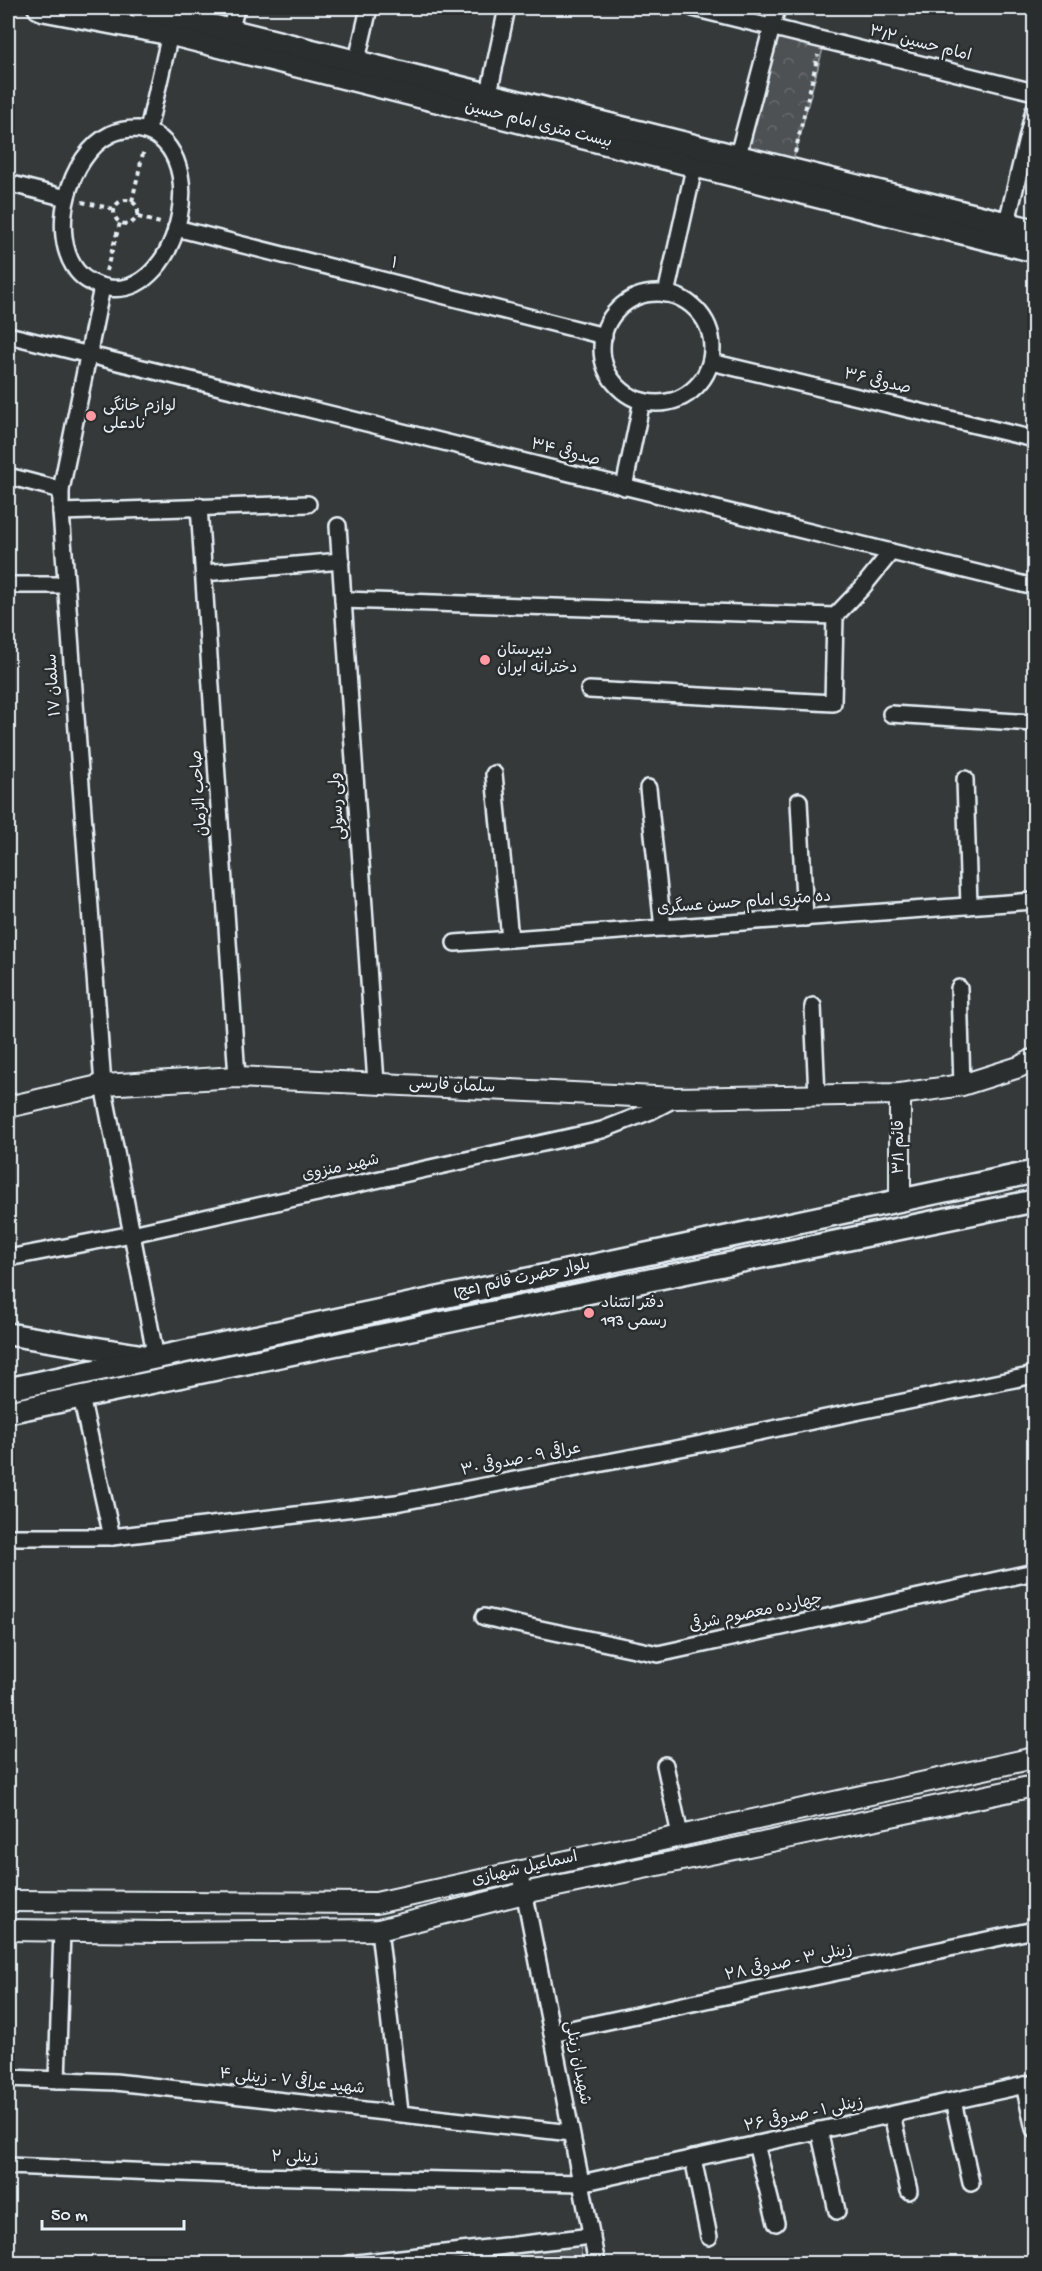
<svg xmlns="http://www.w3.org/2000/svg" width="1042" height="2271" viewBox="0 0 1042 2271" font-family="'Gochi Hand','Playpen Sans Arabic',sans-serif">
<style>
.grass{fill:url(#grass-tufts);stroke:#9aa1a5;stroke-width:1.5}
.park{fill:url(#park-crowns);stroke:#9aa1a5;stroke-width:1.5}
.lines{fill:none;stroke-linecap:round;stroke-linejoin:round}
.minor-casing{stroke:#e8f1f8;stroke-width:20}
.tertiary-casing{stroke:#e8f1f8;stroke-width:24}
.secondary-casing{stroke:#e8f1f8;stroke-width:26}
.path{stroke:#e8f1f8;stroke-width:4;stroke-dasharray:4.5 4.5;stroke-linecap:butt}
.minor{stroke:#2a2d2e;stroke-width:15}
.tertiary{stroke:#2a2d2e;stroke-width:20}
.secondary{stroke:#2a2d2e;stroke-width:21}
.poi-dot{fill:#ff9aa2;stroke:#2a2d2e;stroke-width:2}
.labels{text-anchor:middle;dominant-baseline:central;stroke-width:5;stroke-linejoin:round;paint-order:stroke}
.street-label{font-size:16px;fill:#e8f1f8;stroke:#2a2d2e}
.poi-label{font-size:16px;fill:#e8f1f8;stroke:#2a2d2e;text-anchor:start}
</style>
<defs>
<pattern id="grass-tufts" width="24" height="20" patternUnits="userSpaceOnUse" patternTransform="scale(1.5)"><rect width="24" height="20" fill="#4d5152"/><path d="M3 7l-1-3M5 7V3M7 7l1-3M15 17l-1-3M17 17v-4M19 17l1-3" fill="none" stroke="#676a6c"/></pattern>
<pattern id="park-crowns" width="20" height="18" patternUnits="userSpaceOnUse" patternTransform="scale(1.5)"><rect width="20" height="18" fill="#4d5152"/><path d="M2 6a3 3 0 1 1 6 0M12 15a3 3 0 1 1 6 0" fill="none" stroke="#676a6c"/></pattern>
</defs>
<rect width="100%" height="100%" fill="#35393a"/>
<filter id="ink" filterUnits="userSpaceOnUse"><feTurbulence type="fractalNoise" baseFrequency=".0167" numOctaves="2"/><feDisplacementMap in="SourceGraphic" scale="12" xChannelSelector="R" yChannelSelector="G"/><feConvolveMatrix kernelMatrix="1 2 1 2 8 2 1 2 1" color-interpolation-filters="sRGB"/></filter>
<g filter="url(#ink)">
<path class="grass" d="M580 2246 583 2263 413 2264Z"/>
<path class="park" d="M772 28 825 41 791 168 738 155Z"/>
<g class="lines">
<g class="minor-casing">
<g id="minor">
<path d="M693 8 1034 92"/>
<path d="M231 29 236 8"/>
<path d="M357 60 369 8"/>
<path d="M489 93 507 8"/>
<path d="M137 129C215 140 181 298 109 288 97 286 85 281 77 271 48 234 68 155 111 134 119 130 128 129 137 129Z"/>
<path d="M148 130 170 34"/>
<path d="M738 155 777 8"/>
<path d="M8 183 66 198"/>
<path d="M1007 222 1034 110"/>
<path d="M176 228 604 336"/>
<path d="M102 287 61 490V512L103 1085 156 1358"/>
<circle cx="657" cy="348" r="55"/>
<path d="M666 294 695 164"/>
<path d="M8 335 1034 587"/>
<path d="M711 362 1034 439"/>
<path d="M8 476 61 490"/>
<path d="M624 487 642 401"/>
<path d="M199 506 237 1077"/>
<path d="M61 512 308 504"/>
<path d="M338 526 376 1083"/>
<path d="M204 573 341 561"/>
<path d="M8 585H65"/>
<path d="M343 600 835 616 862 588 891 552"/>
<path d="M589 690 833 703 835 616"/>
<path d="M891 714 1034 723"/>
<path d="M494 774 510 939"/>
<path d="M965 779 969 906"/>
<path d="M648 788 663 928"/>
<path d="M799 801 805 918"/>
<path d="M455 943 1034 901"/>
<path d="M959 988 962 1085"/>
<path d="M813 1006 817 1096"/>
<path d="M8 1258 132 1234 602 1130 651 1111 676 1098"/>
<path d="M81 1397 112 1537"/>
<path d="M8 1537H112L396 1503 696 1445 1034 1375"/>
<path d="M484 1617 658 1654 1034 1572"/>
<path d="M665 1765 680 1835"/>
<path d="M520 1870 597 2264"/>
<path d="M379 1930 400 2112"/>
<path d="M552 2033 1034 1930"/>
<path d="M8 2078 115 2082 571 2133"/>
<path d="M57 2080 62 1931"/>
<path d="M1024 2085 1034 2129"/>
<path d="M953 2101 971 2183"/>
<path d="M892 2115 909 2191"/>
<path d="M819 2130 837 2211"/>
<path d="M756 2144 776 2223"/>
<path d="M693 2158 709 2237"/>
<path d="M8 2166 255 2176 581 2183 1034 2083"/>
<path d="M349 2264 592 2236"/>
</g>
</g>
<g class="tertiary-casing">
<g id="tertiary">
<path d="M900 1094V1200"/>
<path d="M8 1107 103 1085 237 1077 676 1098 900 1094 962 1085 1019 1067 1034 1059"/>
<path d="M8 1901 376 1903 1034 1758"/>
<path d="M8 1930 160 1932 379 1930 524 1893 1034 1786"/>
</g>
</g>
<g class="secondary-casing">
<g id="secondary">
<path d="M39 8 44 10 170 34 1034 251"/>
<path d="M141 8 1034 230"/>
<path d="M8 1334 144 1356"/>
<path d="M8 1389 1034 1172"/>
<path d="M8 1412 1034 1201"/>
</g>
</g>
<g class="path">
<path d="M795 153 818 55"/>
<circle cx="126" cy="212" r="12"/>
<path d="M132 201 144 149"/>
<path d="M82 202 114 209"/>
<path d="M138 217 160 223"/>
<path d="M106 271 120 223"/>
</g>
<use href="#minor" class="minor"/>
<use href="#tertiary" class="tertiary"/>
<use href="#secondary" class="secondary"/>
</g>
</g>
<g class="poi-dot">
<circle cx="91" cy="416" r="6"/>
<circle cx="485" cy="660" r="6"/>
<circle cx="589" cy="1313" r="6"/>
</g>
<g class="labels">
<g class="street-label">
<text transform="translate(920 45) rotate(14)">امام حسین ۳/۲</text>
<text transform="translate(538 126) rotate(14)">بیست متری امام حسین</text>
<text transform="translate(394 265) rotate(14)">۱</text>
<text transform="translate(877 383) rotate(13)">صدوقی ۳۶</text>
<text transform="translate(565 454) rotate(14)">صدوقی ۳۴</text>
<text transform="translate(55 685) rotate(-94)">سلمان ۱۷</text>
<text transform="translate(201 793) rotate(-94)">صاحب الزمان</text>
<text transform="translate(339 806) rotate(-94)">ولی رسولی</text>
<text transform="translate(744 904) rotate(-4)">ده متری امام حسن عسگری</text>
<text transform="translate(452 1087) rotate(3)">سلمان فارسی</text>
<text transform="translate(900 1147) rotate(-90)">قائم ۳/۱</text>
<text transform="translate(341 1169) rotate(-12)">شهید منزوی</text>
<text transform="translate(522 1280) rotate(-12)">بلوار حضرت قائم (عج)</text>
<text transform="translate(521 1461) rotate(-11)">عراقی ۹ - صدوقی ۳۰</text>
<text transform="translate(756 1614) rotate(-12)">چهارده معصوم شرقی</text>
<text transform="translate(525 1870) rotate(-13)">اسماعیل شهبازی</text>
<text transform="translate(789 1964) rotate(-12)">زینلی ۳ - صدوقی ۲۸</text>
<text transform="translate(576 2063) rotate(79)">شهیدان زینلی</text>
<text transform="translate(292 2083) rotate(6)">شهید عراقی ۷ - زینلی ۴</text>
<text transform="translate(804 2116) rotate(-12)">زینلی ۱ - صدوقی ۲۶</text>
<text transform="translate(295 2159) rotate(1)">زینلی ۲</text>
</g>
<g class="poi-label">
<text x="103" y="407">لوازم خانگی<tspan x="103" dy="18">نادعلی</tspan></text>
<text x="497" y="651">دبیرستان<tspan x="497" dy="18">دخترانه ایران</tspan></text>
<text x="601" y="1304">دفتر اسناد<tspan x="601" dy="18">رسمی 193</tspan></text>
</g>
</g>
<rect width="1042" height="2271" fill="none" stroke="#2a2d2e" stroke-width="30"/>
<rect x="15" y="15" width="1012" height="2241" fill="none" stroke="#e8f1f8" stroke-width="2" filter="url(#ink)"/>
<path d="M42 2220v9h142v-9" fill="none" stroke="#e8f1f8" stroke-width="3"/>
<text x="51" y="2220" font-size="18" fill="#e8f1f8" stroke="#2a2d2e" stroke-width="4.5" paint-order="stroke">50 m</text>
</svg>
